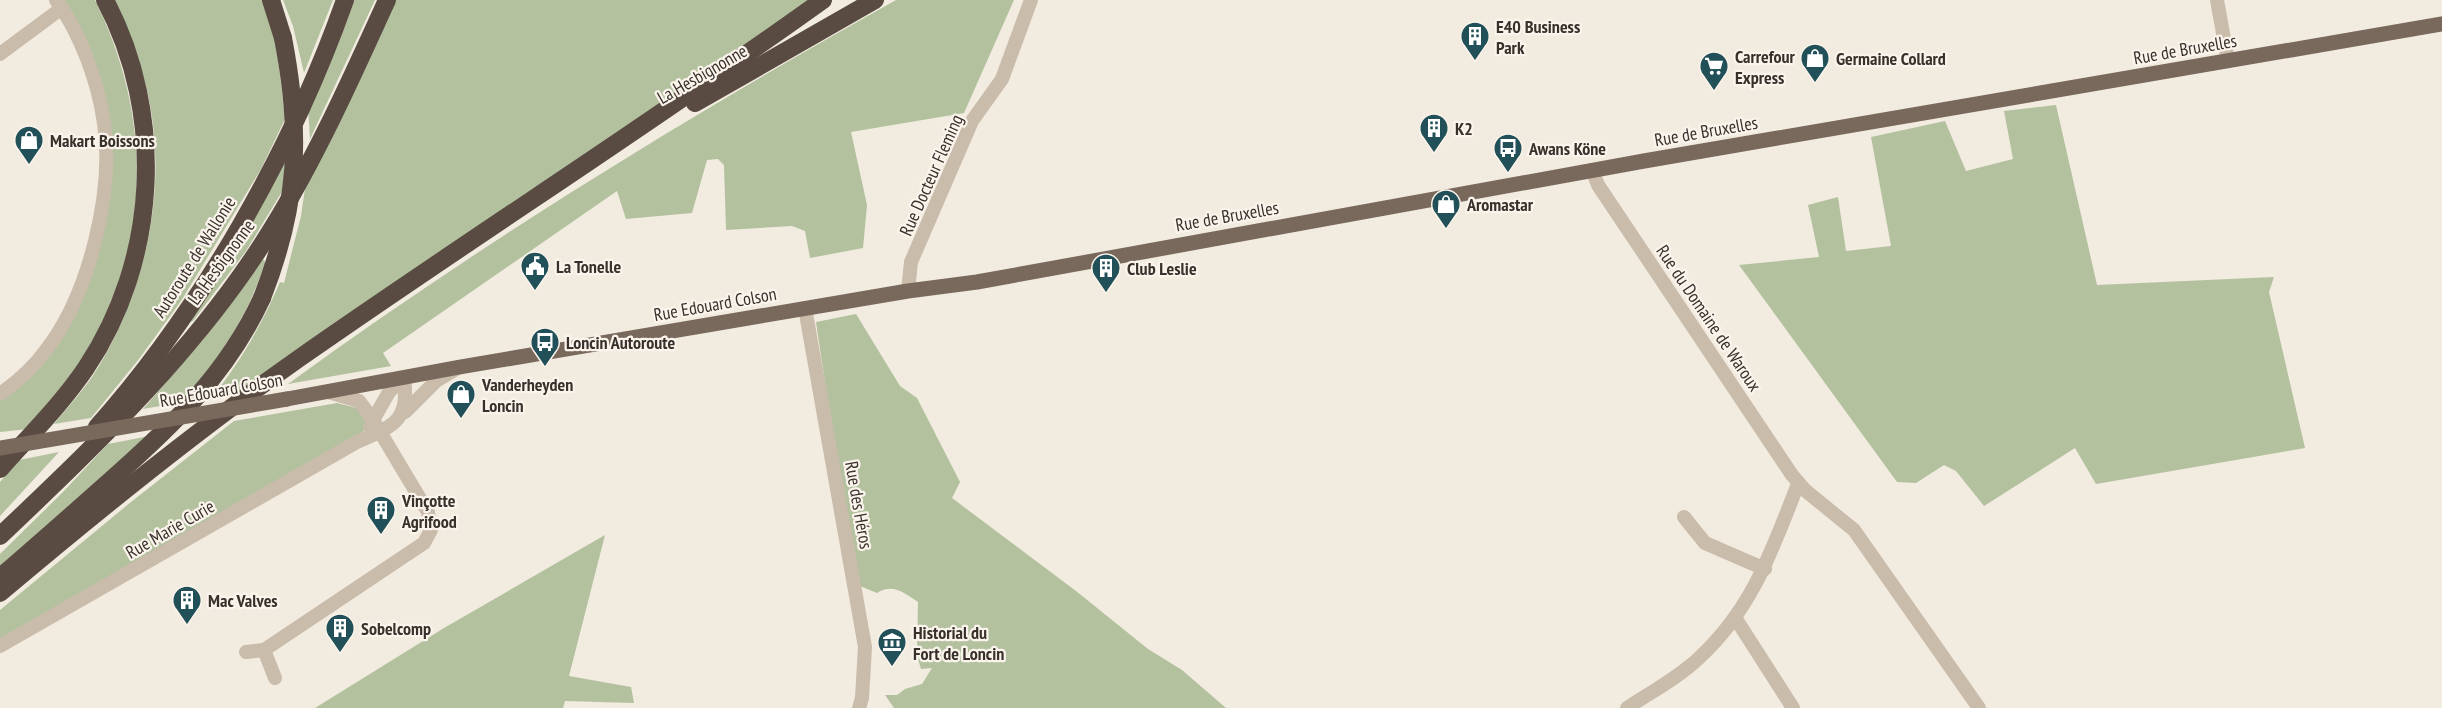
<svg xmlns="http://www.w3.org/2000/svg" width="2442" height="708" viewBox="0 0 2442 708" font-family="'PT Sans Narrow',sans-serif">
<style>
.green{fill:#b3c19f}
.lines{fill:none;stroke-linecap:round;stroke-linejoin:round}
.minor{stroke:#cabcab;stroke-width:14}
.major{stroke:#79685c;stroke-width:15}
.highway{stroke:#594b42;stroke-width:18}
.major-bridge{stroke:#79685c;stroke-width:15}
.highway-bridge{stroke:#594b42;stroke-width:18}
.labels{text-anchor:middle;dominant-baseline:central;stroke-width:4.5;stroke-linejoin:round;paint-order:stroke}
.poi-label{font-size:18px;font-weight:bold;fill:#38302a;stroke:#faf4ec;text-anchor:start}
.street-label{font-size:18px;fill:#38302a;stroke:#faf4ec}
</style>
<rect width="100%" height="100%" fill="#f2ebdf"/>
<g class="green">
<path d="M61 0H95C151 114 153 237 88 349 72 378 49 403 28 429L0 432V399L81 298 111 150Z"/>
<path d="M115 0H263L275 32 285 119 261 169 181 301 139 359 91 418 54 424C67 408 82 392 94 374 147 290 170 184 146 86 138 56 126 28 115 0Z"/>
<path d="M283 0H333L304 73 293 26Z"/>
<path d="M353 0H375L310 139 308 108Z"/>
<path d="M394 0H812L242 392 213 396C241 361 262 324 280 282L284 283 301 216 306 182Z"/>
<path d="M896 0H1014L964 113 851 132 867 205 863 248 810 258 805 231 792 226 726 230 724 165 718 159 707 160 692 213 626 219 617 191 383 353 391 366 288 384C483 242 687 117 896 0Z"/>
<path d="M2056 105 2097 285 2274 277 2269 292 2305 448 2096 484 2075 448 1984 506 1956 471 1944 465 1916 483 1897 482 1739 265 1819 257 1808 205 1838 197 1846 251 1891 246 1871 137 1945 121 1966 171 2013 159 2004 111Z"/>
<path d="M285 162 283 190 246 251 193 321 187 323Z"/>
<path d="M263 259 266 263 249 304 232 335 189 401 143 409 203 340Z"/>
<path d="M856 314 900 386 917 398 960 482 952 498 1076 591 1148 649 1182 670 1226 708H894L885 695H897L905 689 922 684 932 668 921 669 917 656 918 602C904 593 893 583 877 593L855 584 816 322Z"/>
<path d="M337 403 361 409C368 419 367 427 360 437L0 642V610L131 502 234 421Z"/>
<path d="M149 436 0 569V554L62 493 108 444Z"/>
<path d="M59 452 0 516V482L19 460Z"/>
<path d="M605 535 569 676 631 687 634 703 565 701 563 708H315L444 628Z"/>
</g>
<g class="lines">
<g class="minor">
<path d="M2217 0 2228 61"/>
<path d="M0 54 62 8"/>
<path d="M1592 170 1598 185 1792 475 1806 491 1854 530 1979 708"/>
<path d="M908 291 911 262 972 121 1002 79 1031 0"/>
<path d="M805 308 865 647 862 698 859 708"/>
<path d="M328 392 359 401 373 420 370 427"/>
<path d="M0 394C17 382 33 368 46 350 89 295 114 192 104 123 98 82 81 34 56 0"/>
<path d="M405 412 436 381 456 369"/>
<path d="M1684 517 1705 543 1765 569"/>
<path d="M1736 619 1793 708"/>
<path d="M0 646 357 442C393 426 410 422 404 378"/>
<path d="M264 650 275 678"/>
<path d="M246 652 264 650 424 543 431 530 428 512 373 420 389 392 404 378"/>
<path d="M1627 708C1651 692 1678 678 1699 658 1753 608 1772 550 1798 484"/>
</g>
<path class="major" d="M287 399 460 367 908 291 977 282 1644 161 2442 24"/>
<g class="highway">
<path d="M271 0 283 38"/>
<path d="M695 103 875 0"/>
<path d="M97 427C203 308 292 150 345 0"/>
<path d="M0 469C29 436 61 405 86 368 158 260 166 115 105 0"/>
<path d="M0 536C99 442 201 345 273 227 317 155 352 77 387 0"/>
<path d="M4 574C40 543 75 512 111 480 172 426 227 374 262 298"/>
<path d="M0 593C97 511 197 430 301 357 474 236 652 123 823 0"/>
</g>
<path class="major-bridge" d="M0 448 287 399"/>
<path class="highway-bridge" d="M262 298C298 206 302 136 283 38"/>
</g>
<defs>
<g id="building-pin" transform="scale(1.5)"><path d="M0 17L-7.5 6A9.5 9.5 0 1 1 7.5 6Z" fill="#215058" stroke="#faf4ec"/><path d="M-4-6H4V6H1V3H-1V6H-4ZM-2.5-4.3h1.7v1.8h-1.7ZM.8-4.3h1.7v1.8H.8ZM-2.5-1h1.7V.8h-1.7ZM.8-1h1.7V.8H.8Z" fill="#fff"/></g>
<g id="shop-pin" transform="scale(1.5)"><path d="M0 17L-7.5 6A9.5 9.5 0 1 1 7.5 6Z" fill="#215058" stroke="#faf4ec"/><path d="M-5-2.5h2.3a2.7 3.5 0 0 1 5.4 0H5L5.5 6h-11ZM-1.5-2.5h3a1.5 2.3 0 0 0-3 0Z" fill="#fff"/></g>
<g id="supermarket-pin" transform="scale(1.5)"><path d="M0 17L-7.5 6A9.5 9.5 0 1 1 7.5 6Z" fill="#215058" stroke="#faf4ec"/><path d="M-6-5.5h2.5l.6 2H6L4.5 2H-2.5L-4.4-4H-6ZM-1.5 3.2a1.3 1.3 0 1 0 .1 0ZM3 3.2a1.3 1.3 0 1 0 .1 0Z" fill="#fff"/></g>
<g id="bus-pin" transform="scale(1.5)"><path d="M0 17L-7.5 6A9.5 9.5 0 1 1 7.5 6Z" fill="#215058" stroke="#faf4ec"/><path d="M-5-6H5V4H4V6H2V4H-2V6H-4V4H-5ZM-3.5-4V0h7V-4ZM-3.5 1.2v1.5H-2V1.2ZM2 1.2v1.5H3.5V1.2Z" fill="#fff"/></g>
<g id="civic-pin" transform="scale(1.5)"><path d="M0 17L-7.5 6A9.5 9.5 0 1 1 7.5 6Z" fill="#215058" stroke="#faf4ec"/><path d="M-.6-6.5H3V-4.5H.6V-3L4-1V1h2V6H-6V1h2V-1L-.6-3ZM-1.2 2.5V6h2.4V2.5Z" fill="#fff"/></g>
<g id="museum-pin" transform="scale(1.5)"><path d="M0 17L-7.5 6A9.5 9.5 0 1 1 7.5 6Z" fill="#215058" stroke="#faf4ec"/><path d="M0-6L6-3V-2H-6V-3ZM-5-1h2V3h-2ZM-1-1h2V3h-2ZM3-1h2V3H3ZM-6 4H6V6H-6Z" fill="#fff"/></g>
</defs>
<g fill-rule="evenodd">
<use href="#building-pin" x="1475" y="36"/>
<use href="#shop-pin" x="1815" y="58"/>
<use href="#supermarket-pin" x="1714" y="66"/>
<use href="#building-pin" x="1434" y="128"/>
<use href="#shop-pin" x="29" y="140"/>
<use href="#bus-pin" x="1508" y="148"/>
<use href="#shop-pin" x="1446" y="204"/>
<use href="#civic-pin" x="535" y="266"/>
<use href="#building-pin" x="1106" y="268"/>
<use href="#bus-pin" x="545" y="342"/>
<use href="#shop-pin" x="461" y="394"/>
<use href="#building-pin" x="381" y="510"/>
<use href="#building-pin" x="187" y="600"/>
<use href="#building-pin" x="340" y="628"/>
<use href="#museum-pin" x="892" y="642"/>
</g>
<g class="labels">
<g class="poi-label">
<text x="1496" y="26">E40 Business<tspan x="1496" dy="21">Park</tspan></text>
<text x="1735" y="56">Carrefour<tspan x="1735" dy="21">Express</tspan></text>
<text x="1836" y="58">Germaine Collard</text>
<text x="1455" y="128">K2</text>
<text x="50" y="140">Makart Boissons</text>
<text x="1529" y="148">Awans Köne</text>
<text x="1467" y="204">Aromastar</text>
<text x="556" y="266">La Tonelle</text>
<text x="1127" y="268">Club Leslie</text>
<text x="566" y="342">Loncin Autoroute</text>
<text x="482" y="384">Vanderheyden<tspan x="482" dy="21">Loncin</tspan></text>
<text x="402" y="500">Vinçotte<tspan x="402" dy="21">Agrifood</tspan></text>
<text x="208" y="600">Mac Valves</text>
<text x="361" y="628">Sobelcomp</text>
<text x="913" y="632">Historial du<tspan x="913" dy="21">Fort de Loncin</tspan></text>
</g>
<g class="street-label">
<text transform="translate(2185 49) rotate(-10)">Rue de Bruxelles</text>
<text transform="translate(702 74) rotate(-30)">La Hesbignonne</text>
<text transform="translate(1706 131) rotate(-10)">Rue de Bruxelles</text>
<text transform="translate(931 175) rotate(-66)">Rue Docteur Fleming</text>
<text transform="translate(1227 216) rotate(-10)">Rue de Bruxelles</text>
<text transform="translate(194 257) rotate(-58)">Autoroute de Wallonie</text>
<text transform="translate(221 262) rotate(-54)">La Hesbignonne</text>
<text transform="translate(715 304) rotate(-10)">Rue Edouard Colson</text>
<text transform="translate(1709 318) rotate(56)">Rue du Domaine de Waroux</text>
<text transform="translate(221 390) rotate(-10)">Rue Edouard Colson</text>
<text transform="translate(859 505) rotate(80)">Rue des Héros</text>
<text transform="translate(170 529) rotate(-30)">Rue Marie Curie</text>
</g>
</g>
</svg>
